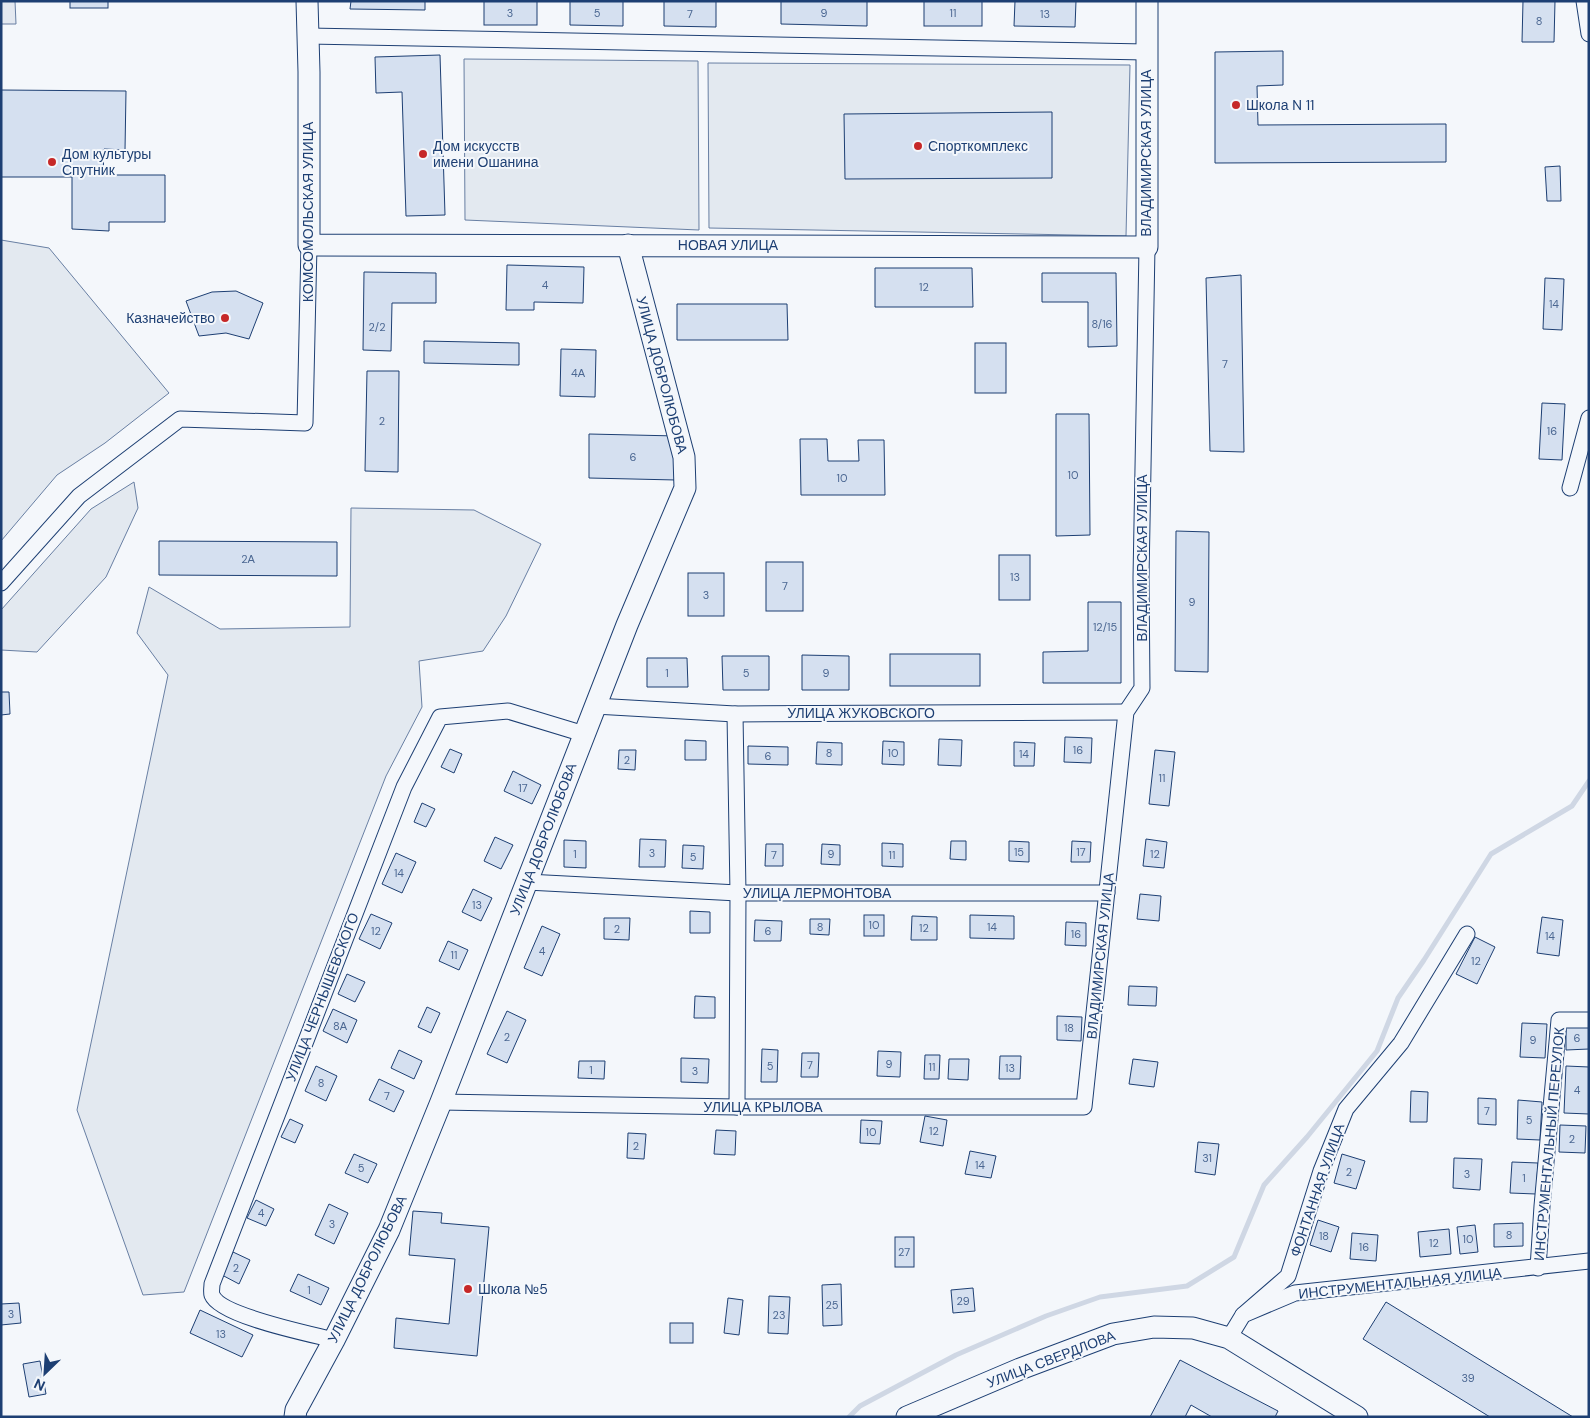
<svg xmlns="http://www.w3.org/2000/svg" width="1590" height="1418" viewBox="0 0 1590 1418" font-family="'DM Sans',sans-serif">
<style>
.green{fill:#e3e9f0;stroke:#687fa3}
.parking{fill:#e3e8f0;stroke:#687fa3}
.lines{fill:none;stroke-linecap:round;stroke-linejoin:round}
.stream{stroke:#cfd7e4;stroke-width:5}
.building{fill:#d5e0f0;stroke:#1d3f73}
.street-casing{stroke:#1d3f73;stroke-width:17}
.secondary-casing{stroke:#1d3f73;stroke-width:23}
.street{stroke:#f4f7fb;stroke-width:15}
.secondary{stroke:#f4f7fb;stroke-width:21}
.poi-dot{fill:#c62828;stroke:#f4f7fb;stroke-width:2}
.labels{text-anchor:middle;dominant-baseline:central;stroke-width:4;stroke-linejoin:round;paint-order:stroke}
.number-label{font-size:11px;fill:#4b6792}
.poi-label{font-size:14px;fill:#1d3f73;stroke:#f4f7fb;text-anchor:start}
.street-label{font-size:14px;fill:#1d3f73;stroke:#f4f7fb}
</style>
<rect width="100%" height="100%" fill="#f4f7fb"/>
<g class="green">
<path d="M464 59 698 61 699 230 465 220Z"/>
<path d="M708 63 1130 65 1126 236 709 228Z"/>
<path d="M1 240 49 248 169 393 105 443 57 475 1 541Z"/>
<path d="M134 482 138 508 106 577 37 652 1 650V610L91 509Z"/>
<path d="M351 508 474 510 541 544 506 616 483 651 419 661 422 707 386 776 184 1292 143 1295 77 1110 168 675 137 633 149 587 220 629 350 627Z"/>
</g>
<path class="parking" d="M1 1H15L16 24H1Z"/>
<g class="lines">
<path class="stream" d="M849 1417 860 1406 956 1355 1046 1316 1100 1297 1187 1286 1234 1257 1264 1185 1307 1137 1377 1051 1398 998 1424 960 1491 854 1572 806 1589 781"/>
</g>
<g class="building">
<rect x="70" y="1" width="38" height="7"/>
<path d="M351 1H425V10L350 9Z"/>
<rect x="484" y="1" width="53" height="24"/>
<path d="M570 1H623V26L570 25Z"/>
<path d="M664 1H716V27L664 26Z"/>
<path d="M781 1H867V26L781 24Z"/>
<rect x="924" y="1" width="58" height="25"/>
<path d="M1015 1H1076L1075 27 1014 26Z"/>
<path d="M1523 1H1555L1554 42H1522Z"/>
<path d="M1283 51V85L1257 86 1258 125 1446 124V162L1215 163V52Z"/>
<path d="M440 55 445 215 406 216 402 92 376 93 375 57Z"/>
<path d="M1 90 126 91 125 150 104 149 103 175H165V222H109V231L72 229V177H1Z"/>
<path d="M1052 112V178L845 179 844 114Z"/>
<path d="M1560 166 1561 201H1547L1545 167Z"/>
<path d="M507 265 584 267 583 303 534 302V310H506Z"/>
<path d="M875 268H972L973 307H875Z"/>
<path d="M364 272 436 273V303H392L391 351 363 350Z"/>
<path d="M1042 273H1116L1117 346 1088 347V302H1042Z"/>
<path d="M1241 275 1244 452 1210 451 1206 278Z"/>
<path d="M1545 278 1564 279 1562 330 1543 329Z"/>
<path d="M236 291 263 303 249 339 226 333 199 336 186 301 212 292Z"/>
<path d="M677 304H787L788 340H677Z"/>
<path d="M424 341 519 343V365L424 363Z"/>
<rect x="975" y="343" width="31" height="50"/>
<path d="M561 349 596 350 595 397 560 396Z"/>
<path d="M367 371H399L398 472 365 471Z"/>
<path d="M1542 403 1565 404 1562 460 1539 459Z"/>
<path d="M1056 414H1089L1090 535 1056 536Z"/>
<path d="M589 434 677 436 676 480 589 478Z"/>
<path d="M800 439H827L828 461H859L858 440H884L885 495H801Z"/>
<path d="M1176 531 1209 532 1208 672 1175 671Z"/>
<path d="M159 541 337 542V576L159 575Z"/>
<rect x="999" y="555" width="31" height="45"/>
<rect x="766" y="562" width="37" height="49"/>
<rect x="688" y="573" width="36" height="43"/>
<path d="M1088 602H1121V683H1043V652L1088 651Z"/>
<rect x="890" y="654" width="90" height="32"/>
<path d="M802 655 849 656V690H802Z"/>
<path d="M722 656H769V690H723Z"/>
<path d="M647 658H687L688 687H647Z"/>
<path d="M1 692H9L10 714 1 715Z"/>
<path d="M1065 737 1092 738 1091 763 1064 762Z"/>
<path d="M939 739 962 740 961 766 938 765Z"/>
<path d="M685 740 706 741V760H685Z"/>
<path d="M883 741 904 742V765L882 764Z"/>
<path d="M817 742 842 743V765L816 764Z"/>
<path d="M1014 742 1035 743 1034 766H1014Z"/>
<path d="M748 746 788 747V765L748 764Z"/>
<path d="M450 749 462 754 454 773 441 767Z"/>
<path d="M619 750H636L635 770 618 769Z"/>
<path d="M1155 750 1175 752 1169 806 1149 804Z"/>
<path d="M513 771 541 785 532 804 504 791Z"/>
<path d="M422 803 435 809 426 827 414 822Z"/>
<path d="M495 837 513 845 501 869 484 861Z"/>
<path d="M640 839 666 840 665 867H639Z"/>
<path d="M1146 839 1167 842 1164 868 1143 866Z"/>
<path d="M564 840 586 841V868L564 867Z"/>
<path d="M951 841H966V860L950 859Z"/>
<path d="M1009 841 1029 842V862L1009 861Z"/>
<path d="M1072 841 1091 842 1090 862H1071Z"/>
<path d="M882 843 903 844V867L882 866Z"/>
<path d="M766 844H783V866H765Z"/>
<path d="M822 844 840 845V865L821 864Z"/>
<path d="M683 845 704 846 703 869 682 868Z"/>
<path d="M396 853 416 862 402 893 382 884Z"/>
<path d="M473 889 492 898 481 921 462 912Z"/>
<path d="M1140 894 1161 896 1159 921 1137 919Z"/>
<path d="M690 911 710 912V933H690Z"/>
<path d="M371 914 392 923 380 949 359 939Z"/>
<rect x="864" y="915" width="20" height="21"/>
<path d="M970 915 1014 916V939L970 938Z"/>
<path d="M912 916 937 917V940H911Z"/>
<path d="M1542 917 1563 920 1559 956 1537 953Z"/>
<path d="M604 918H630L629 940 604 939Z"/>
<path d="M810 919H830L829 935 810 934Z"/>
<path d="M755 920 782 921 781 941H754Z"/>
<path d="M1066 922 1086 923V946L1065 945Z"/>
<path d="M542 926 560 934 542 976 524 968Z"/>
<path d="M1475 937 1495 947 1477 984 1456 974Z"/>
<path d="M448 941 468 950 459 970 439 961Z"/>
<path d="M347 974 365 982 355 1002 338 994Z"/>
<path d="M1129 986 1157 987 1156 1006 1128 1005Z"/>
<path d="M695 996 715 997V1018H694Z"/>
<path d="M427 1007 440 1013 431 1033 418 1027Z"/>
<path d="M333 1009 357 1020 347 1043 323 1031Z"/>
<path d="M507 1011 526 1020 507 1063 487 1054Z"/>
<path d="M1057 1016 1082 1017 1081 1041 1057 1040Z"/>
<path d="M1522 1023 1547 1024 1545 1058 1520 1057Z"/>
<path d="M1566 1027H1589V1049L1566 1050Z"/>
<path d="M762 1049 778 1050 777 1082H761Z"/>
<path d="M399 1050 422 1061 414 1079 391 1068Z"/>
<path d="M878 1051 901 1052 900 1077 877 1076Z"/>
<path d="M802 1053H819L818 1077H801Z"/>
<path d="M925 1055H940L939 1079H924Z"/>
<path d="M1000 1056H1021L1020 1079H999Z"/>
<path d="M681 1058 709 1059 708 1083 681 1082Z"/>
<path d="M949 1059H969L968 1080 948 1079Z"/>
<path d="M1133 1059 1158 1062 1154 1087 1129 1084Z"/>
<path d="M579 1061H605L604 1079 578 1078Z"/>
<path d="M316 1066 337 1076 326 1101 305 1091Z"/>
<path d="M1566 1066 1589 1067V1114L1564 1113Z"/>
<path d="M379 1079 404 1091 394 1112 369 1100Z"/>
<path d="M1411 1091 1428 1092 1427 1122H1410Z"/>
<path d="M1478 1098 1496 1099V1125L1478 1124Z"/>
<path d="M1518 1100 1542 1102 1540 1140 1517 1139Z"/>
<path d="M925 1116 947 1120 943 1146 920 1142Z"/>
<path d="M290 1119 303 1125 295 1143 281 1137Z"/>
<path d="M861 1120 882 1121 880 1144 860 1143Z"/>
<path d="M1560 1125 1586 1126 1585 1153 1559 1152Z"/>
<path d="M716 1130 736 1131 735 1155 714 1154Z"/>
<path d="M628 1133 646 1134 644 1159 627 1158Z"/>
<path d="M1198 1142 1219 1144 1215 1175 1195 1172Z"/>
<path d="M970 1151 996 1156 991 1178 965 1174Z"/>
<path d="M354 1154 377 1164 368 1183 345 1173Z"/>
<path d="M1342 1154 1365 1161 1356 1189 1334 1183Z"/>
<path d="M1454 1158 1482 1159 1480 1190 1453 1188Z"/>
<path d="M1512 1162 1538 1163 1536 1194 1510 1193Z"/>
<path d="M256 1200 274 1209 266 1226 247 1218Z"/>
<path d="M329 1204 348 1213 334 1244 315 1235Z"/>
<path d="M413 1211 442 1213 441 1223 489 1227 477 1356 394 1348 396 1318 449 1324 455 1259 409 1255Z"/>
<path d="M1318 1220 1339 1227 1331 1252 1310 1245Z"/>
<path d="M1523 1223V1246L1494 1247V1224Z"/>
<path d="M1475 1225 1478 1252 1460 1254 1457 1227Z"/>
<path d="M1449 1229 1451 1254 1420 1257 1418 1232Z"/>
<path d="M1352 1233 1378 1235 1376 1261 1350 1259Z"/>
<rect x="895" y="1237" width="19" height="30"/>
<path d="M233 1252 250 1260 239 1284 222 1275Z"/>
<path d="M298 1274 329 1288 321 1305 290 1291Z"/>
<path d="M841 1284 842 1325 823 1326 822 1285Z"/>
<path d="M973 1288 975 1311 953 1313 951 1290Z"/>
<path d="M769 1296 790 1297 788 1334 768 1333Z"/>
<path d="M728 1298 743 1300 739 1335 724 1333Z"/>
<path d="M1386 1302 1573 1417H1490L1363 1339Z"/>
<path d="M19 1303 21 1323 1 1325V1304Z"/>
<path d="M200 1310 253 1335 242 1357 190 1333Z"/>
<rect x="670" y="1323" width="23" height="20"/>
<path d="M1180 1360 1278 1411 1275 1417H1212L1191 1405 1185 1417H1150Z"/>
<path d="M40 1361 46 1394 29 1397 23 1364Z"/>
</g>
<g class="lines">
<g class="street-casing">
<g id="street">
<path d="M1584 1 1589 34"/>
<path d="M308 36 1146 52"/>
<path d="M1570 488 1589 418"/>
<path d="M1 583 79 496 180 419 305 423 309 245"/>
<path d="M595 706 735 714 1126 712"/>
<path d="M735 714 738 893 737 1107"/>
<path d="M527 882 738 893H1107"/>
<path d="M441 1102 737 1107H1084L1126 712 1142 688 1141 578 1147 247"/>
<path d="M1538 1268 1542 1206 1559 1020H1589"/>
<path d="M1243 1315 1288 1276 1321 1171 1346 1109 1401 1043 1467 934"/>
<path d="M1229 1338 1243 1315 1295 1293 1589 1261"/>
<path d="M334 1340C311 1334 220 1316 212 1295 211 1292 212 1287 212 1284L404 787 440 717 508 711 584 734"/>
</g>
</g>
<g class="secondary-casing">
<g id="secondary">
<path d="M307 1 309 72V245L1147 247V1"/>
<path d="M295 1417 296 1410 334 1340 389 1230 441 1102 627 625 685 488 684 457 628 245"/>
<path d="M907 1417 1020 1369 1113 1334 1154 1327 1193 1328 1229 1338 1357 1417"/>
</g>
</g>
<use href="#street" class="street"/>
<use href="#secondary" class="secondary"/>
</g>
<g class="poi-dot">
<circle cx="1236" cy="105" r="5"/>
<circle cx="918" cy="146" r="5"/>
<circle cx="423" cy="154" r="5"/>
<circle cx="52" cy="162" r="5"/>
<circle cx="225" cy="318" r="5"/>
<circle cx="468" cy="1289" r="5"/>
</g>
<g class="labels">
<g class="number-label">
<text x="510" y="13">3</text>
<text x="597" y="13">5</text>
<text x="824" y="13">9</text>
<text x="953" y="13">11</text>
<text x="690" y="14">7</text>
<text x="1045" y="14">13</text>
<text x="1539" y="21">8</text>
<text x="545" y="285">4</text>
<text x="924" y="287">12</text>
<text x="1554" y="304">14</text>
<text x="1102" y="324">8/16</text>
<text x="377" y="327">2/2</text>
<text x="1225" y="364">7</text>
<text x="578" y="373">4А</text>
<text x="382" y="421">2</text>
<text x="1552" y="431">16</text>
<text x="633" y="457">6</text>
<text x="1073" y="475">10</text>
<text x="842" y="478">10</text>
<text x="248" y="559">2А</text>
<text x="1015" y="577">13</text>
<text x="785" y="586">7</text>
<text x="706" y="595">3</text>
<text x="1192" y="602">9</text>
<text x="1105" y="627">12/15</text>
<text x="667" y="673">1</text>
<text x="746" y="673">5</text>
<text x="826" y="673">9</text>
<text x="1078" y="750">16</text>
<text x="829" y="753">8</text>
<text x="893" y="753">10</text>
<text x="1024" y="754">14</text>
<text x="768" y="756">6</text>
<text x="627" y="760">2</text>
<text x="1162" y="778">11</text>
<text x="523" y="788">17</text>
<text x="1019" y="852">15</text>
<text x="1081" y="852">17</text>
<text x="652" y="853">3</text>
<text x="575" y="854">1</text>
<text x="831" y="854">9</text>
<text x="1155" y="854">12</text>
<text x="774" y="855">7</text>
<text x="892" y="855">11</text>
<text x="693" y="857">5</text>
<text x="399" y="873">14</text>
<text x="477" y="905">13</text>
<text x="874" y="925">10</text>
<text x="820" y="927">8</text>
<text x="992" y="927">14</text>
<text x="924" y="928">12</text>
<text x="617" y="929">2</text>
<text x="376" y="931">12</text>
<text x="768" y="931">6</text>
<text x="1076" y="934">16</text>
<text x="1550" y="936">14</text>
<text x="542" y="951">4</text>
<text x="454" y="955">11</text>
<text x="1476" y="961">12</text>
<text x="340" y="1026">8А</text>
<text x="1069" y="1028">18</text>
<text x="507" y="1037">2</text>
<text x="1577" y="1038">6</text>
<text x="1533" y="1040">9</text>
<text x="889" y="1064">9</text>
<text x="810" y="1065">7</text>
<text x="770" y="1066">5</text>
<text x="932" y="1067">11</text>
<text x="1010" y="1068">13</text>
<text x="591" y="1070">1</text>
<text x="695" y="1071">3</text>
<text x="321" y="1083">8</text>
<text x="1577" y="1090">4</text>
<text x="387" y="1096">7</text>
<text x="1487" y="1111">7</text>
<text x="1529" y="1120">5</text>
<text x="934" y="1131">12</text>
<text x="871" y="1132">10</text>
<text x="1572" y="1139">2</text>
<text x="636" y="1146">2</text>
<text x="1207" y="1158">31</text>
<text x="980" y="1165">14</text>
<text x="361" y="1168">5</text>
<text x="1349" y="1172">2</text>
<text x="1467" y="1174">3</text>
<text x="1524" y="1178">1</text>
<text x="261" y="1213">4</text>
<text x="332" y="1224">3</text>
<text x="1509" y="1235">8</text>
<text x="1324" y="1236">18</text>
<text x="1468" y="1239">10</text>
<text x="1434" y="1243">12</text>
<text x="1364" y="1247">16</text>
<text x="904" y="1252">27</text>
<text x="236" y="1268">2</text>
<text x="309" y="1290">1</text>
<text x="963" y="1301">29</text>
<text x="832" y="1305">25</text>
<text x="11" y="1314">3</text>
<text x="779" y="1315">23</text>
<text x="221" y="1334">13</text>
<text x="1468" y="1378">39</text>
</g>
<g class="poi-label">
<text x="1246" y="105">Школа N 11</text>
<text x="433" y="146">Дом искусств<tspan x="433" dy="16">имени Ошанина</tspan></text>
<text x="928" y="146">Спорткомплекс</text>
<text x="62" y="154">Дом культуры<tspan x="62" dy="16">Спутник</tspan></text>
<text x="215" y="318" text-anchor="end">Казначейство</text>
<text x="478" y="1289">Школа №5</text>
</g>
<g class="street-label">
<text transform="translate(1146 153) rotate(-90)">ВЛАДИМИРСКАЯ УЛИЦА</text>
<text transform="translate(308 212) rotate(-90)">КОМСОМОЛЬСКАЯ УЛИЦА</text>
<text x="728" y="245">НОВАЯ УЛИЦА</text>
<text transform="translate(662 375) rotate(75)">УЛИЦА ДОБРОЛЮБОВА</text>
<text transform="translate(1142 558) rotate(-90)">ВЛАДИМИРСКАЯ УЛИЦА</text>
<text x="861" y="713">УЛИЦА ЖУКОВСКОГО</text>
<text transform="translate(543 839) rotate(-69)">УЛИЦА ДОБРОЛЮБОВА</text>
<text x="817" y="893">УЛИЦА ЛЕРМОНТОВА</text>
<text transform="translate(1100 956) rotate(-84)">ВЛАДИМИРСКАЯ УЛИЦА</text>
<text transform="translate(322 997) rotate(-69)">УЛИЦА ЧЕРНЫШЕВСКОГО</text>
<text x="763" y="1107">УЛИЦА КРЫЛОВА</text>
<text transform="translate(1549 1144) rotate(-85)">ИНСТРУМЕНТАЛЬНЫЙ ПЕРЕУЛОК</text>
<text transform="translate(1317 1190) rotate(-71)">ФОНТАННАЯ УЛИЦА</text>
<text transform="translate(367 1269) rotate(-64)">УЛИЦА ДОБРОЛЮБОВА</text>
<text transform="translate(1400 1283) rotate(-6)">ИНСТРУМЕНТАЛЬНАЯ УЛИЦА</text>
<text transform="translate(1051 1359) rotate(-21)">УЛИЦА СВЕРДЛОВА</text>
</g>
</g>
<rect width="1590" height="1418" fill="none" stroke="#1d3f73" stroke-width="5"/>
<g transform="translate(45 1373) rotate(205)" stroke="#f4f7fb" stroke-width="4" paint-order="stroke">
<path d="M0-4L9 19L0 12L-9 19Z" fill="#1d3f73"/>
<text y="-8" font-size="14" font-weight="bold" text-anchor="middle" fill="#1d3f73">N</text>
</g>
</svg>
